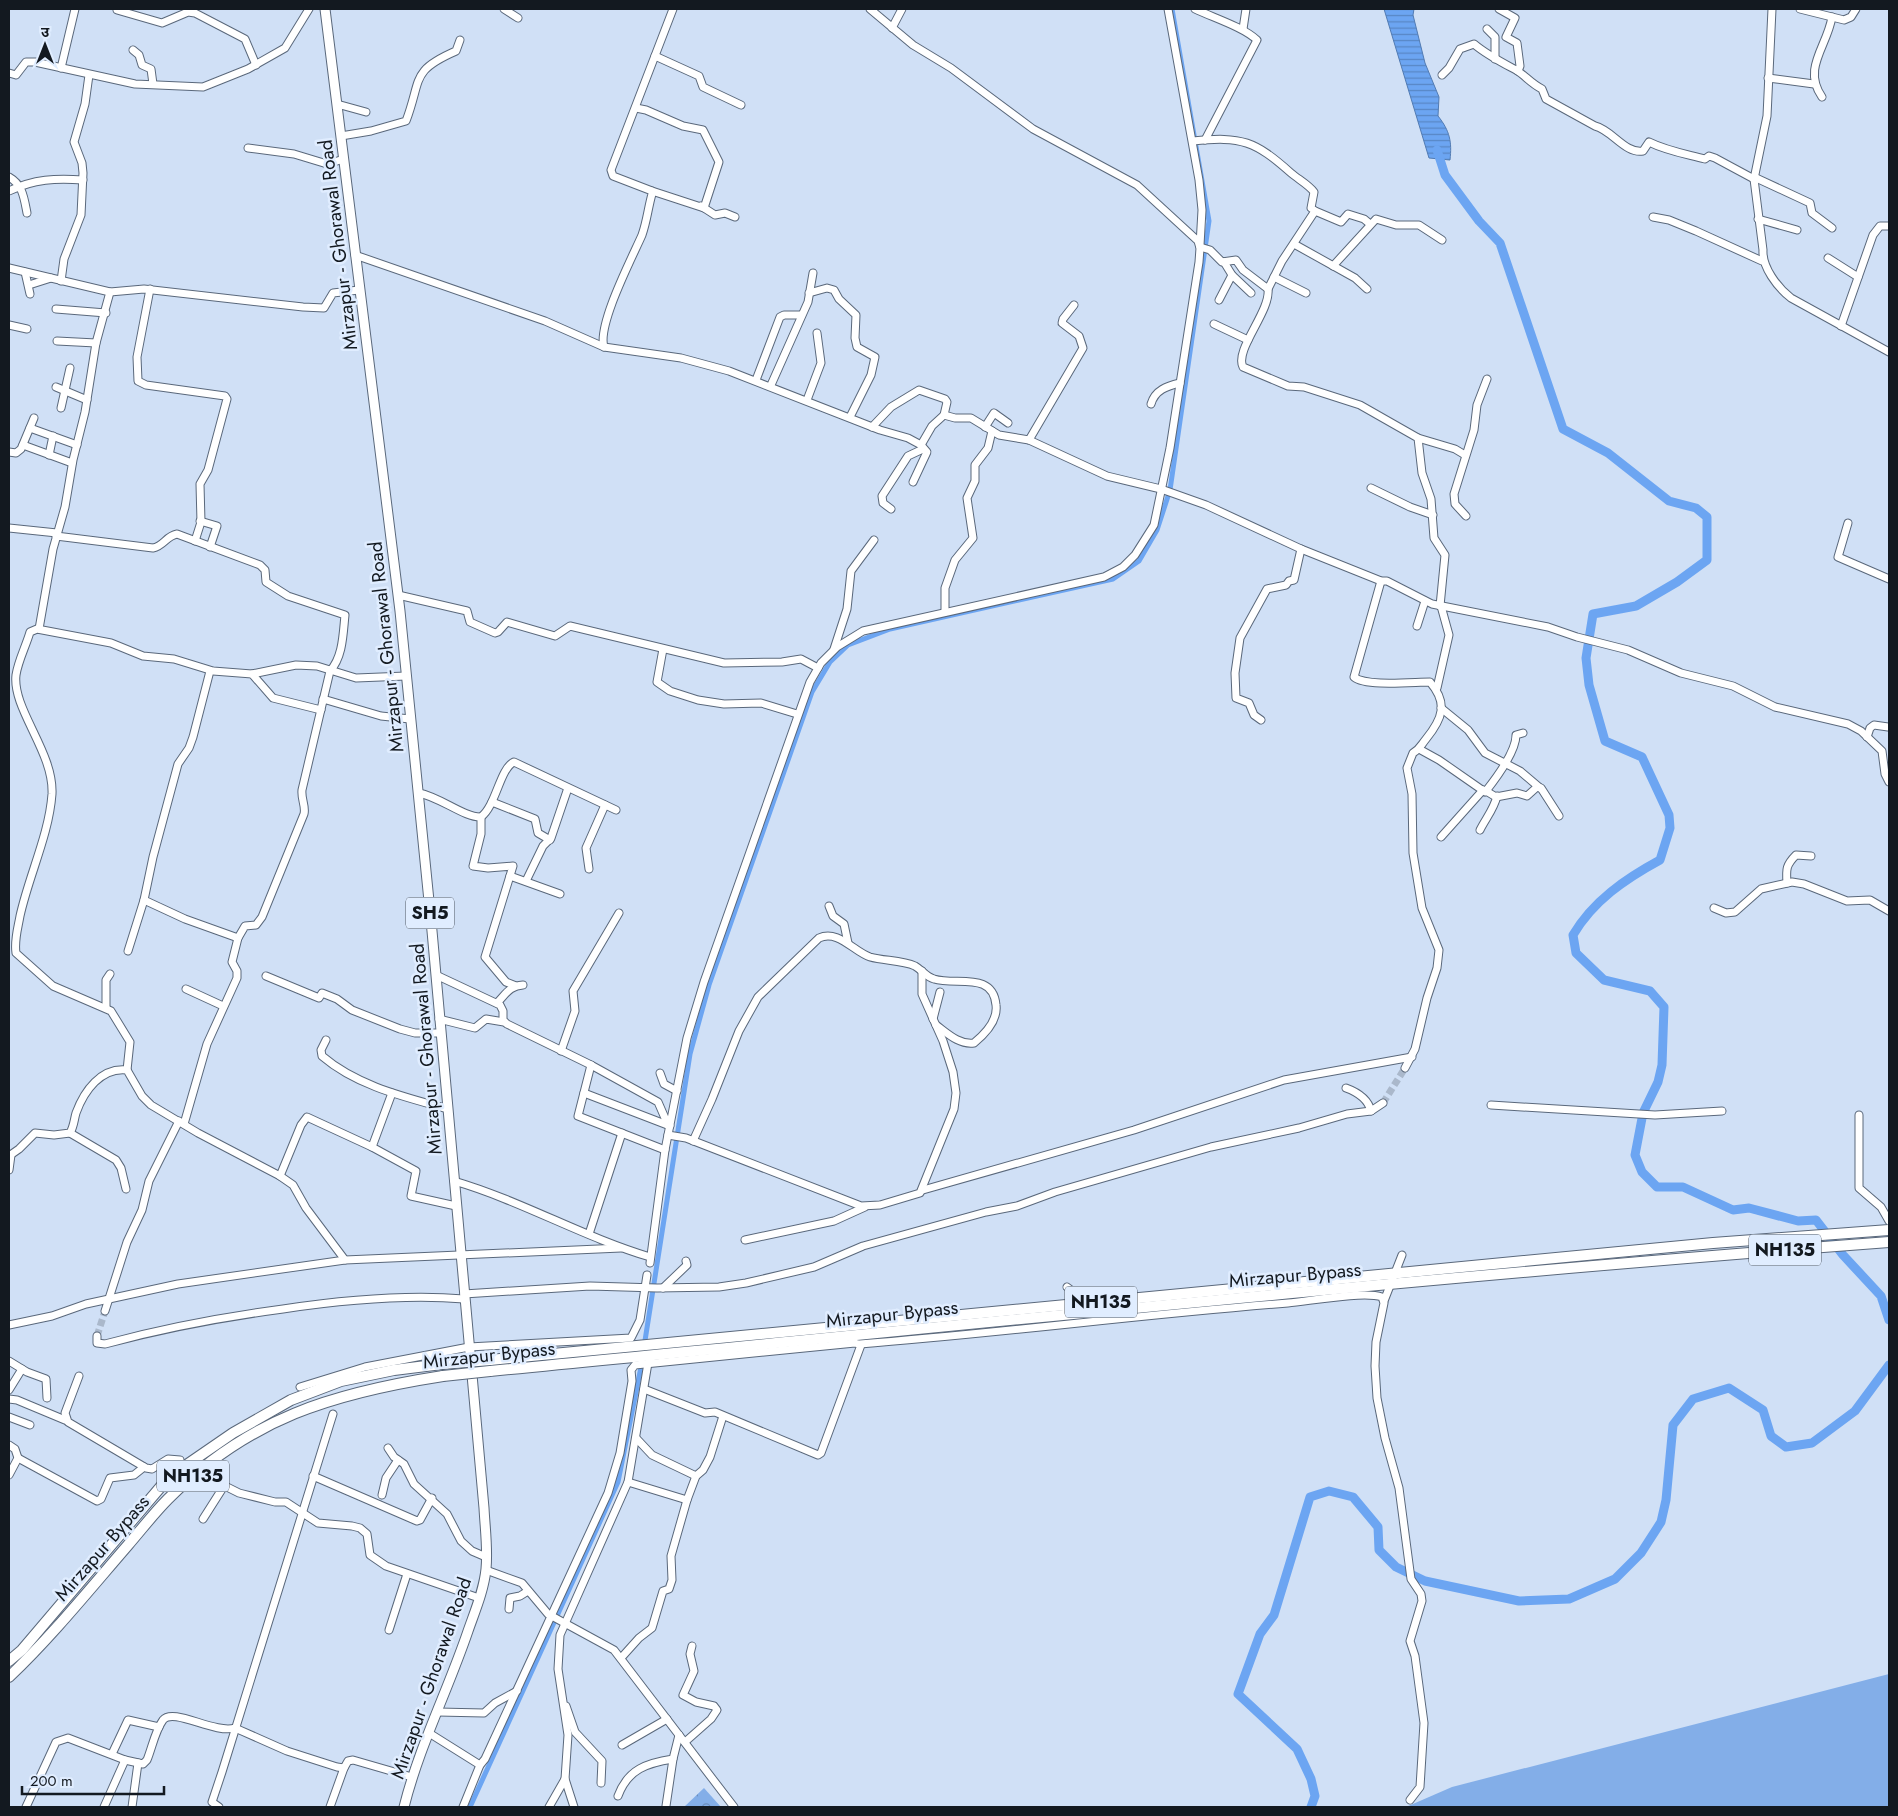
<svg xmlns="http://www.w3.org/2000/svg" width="1898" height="1816" viewBox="0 0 1898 1816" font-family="Jost,'Noto Sans Devanagari',sans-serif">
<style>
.grass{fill:#83aee8}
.forest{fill:url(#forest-crowns)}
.water{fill:url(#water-rules);stroke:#517bb3}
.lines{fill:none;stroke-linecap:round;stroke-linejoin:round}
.canal{stroke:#6ca5f2;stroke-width:5}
.river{stroke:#6ca5f2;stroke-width:9}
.minor-tunnel{stroke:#aab8cb;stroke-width:7;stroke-dasharray:7 3.5;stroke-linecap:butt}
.minor-casing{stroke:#5a687b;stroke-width:9}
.major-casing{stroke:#5a687b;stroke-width:11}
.highway-casing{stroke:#5a687b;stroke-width:12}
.minor{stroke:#fff;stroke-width:7}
.major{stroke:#fff;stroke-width:9}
.highway{stroke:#fff;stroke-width:10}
.highway-bridge-casing{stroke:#5a687b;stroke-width:12;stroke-linecap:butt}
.highway-bridge{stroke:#fff;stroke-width:10}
.labels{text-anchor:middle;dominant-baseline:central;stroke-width:5;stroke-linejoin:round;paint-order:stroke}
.shield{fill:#e0edff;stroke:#505963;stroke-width:1}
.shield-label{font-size:18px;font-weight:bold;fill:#131920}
.street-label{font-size:19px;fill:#131920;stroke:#e0edff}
</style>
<defs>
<pattern id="forest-crowns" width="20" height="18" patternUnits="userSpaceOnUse" patternTransform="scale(1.25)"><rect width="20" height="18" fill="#83aee8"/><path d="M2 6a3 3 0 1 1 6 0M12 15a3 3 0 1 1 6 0" fill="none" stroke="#6a8dbc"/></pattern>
<pattern id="water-rules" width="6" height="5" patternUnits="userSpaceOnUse" patternTransform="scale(1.25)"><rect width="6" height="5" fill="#6ca5f2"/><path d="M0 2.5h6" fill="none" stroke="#5886c4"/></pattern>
</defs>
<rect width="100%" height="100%" fill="#d0e0f6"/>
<path class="grass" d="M1889 1674V1807H1406L1452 1787Z"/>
<path class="forest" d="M704 1788 721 1807H684Z"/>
<path class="water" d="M1384 9H1414L1413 15 1425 63 1439 97 1438 116C1450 131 1452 142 1450 160L1429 158Z"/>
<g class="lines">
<g class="canal">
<path d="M644 1347 690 1054 709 985 812 692 830 662 848 645 890 629 1113 579 1139 561 1157 530 1170 490 1209 221 1172 9"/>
<path d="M470 1807 618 1482 642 1362"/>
</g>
<g class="river">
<path d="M1437 150 1445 175 1479 221 1500 243 1563 429 1608 453 1669 501 1696 508 1707 517V560L1677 582 1636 606 1593 614 1586 658 1589 685 1605 741 1642 757 1669 815 1670 828 1660 860C1625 879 1593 901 1573 935L1576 953 1604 980 1650 991 1664 1007 1662 1065 1658 1082 1643 1113 1635 1155 1642 1172 1657 1187H1683L1733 1210 1749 1208 1798 1221 1816 1220 1843 1255 1881 1296 1889 1320"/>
<path d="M1311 1807 1315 1796 1311 1779 1297 1749 1238 1694 1260 1634 1274 1615 1310 1497 1329 1491 1353 1497 1378 1527 1379 1550 1396 1567 1425 1581 1519 1601 1569 1599 1615 1579 1641 1553 1661 1522 1666 1500 1673 1425 1693 1399 1729 1388 1763 1410 1771 1436 1786 1447 1812 1443 1855 1411 1889 1365"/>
</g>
<g class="minor-tunnel">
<path d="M1383 1103 1405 1068"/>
<path d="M97 1336 105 1311"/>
</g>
<g class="minor-casing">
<g id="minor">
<path d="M504 9 518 18"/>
<path d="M1168 9 1199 180 1202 210 1200 245"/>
<path d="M1195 9C1214 18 1243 27 1257 40L1205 140"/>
<path d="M1499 9 1515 18 1506 37 1517 43 1520 66 1518 71"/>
<path d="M1772 9 1767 116 1754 179 1763 250C1762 267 1777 287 1791 298L1889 352"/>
<path d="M1800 9 1844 20 1851 17 1856 9"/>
<path d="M117 10 162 23 188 12 195 13 245 39 256 65"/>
<path d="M892 28 902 9"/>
<path d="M1243 29 1246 9"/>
<path d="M1487 29 1495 37V59"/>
<path d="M133 50 139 55 142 65 151 69 153 84"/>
<path d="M655 56 699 76 703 87 741 105"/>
<path d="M61 68 75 9"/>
<path d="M9 73 16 75 26 62H35L135 84 203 87 248 69 285 48 309 9"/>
<path d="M1442 75 1449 68 1460 49 1474 44C1487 55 1501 62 1516 70 1525 75 1530 83 1542 89L1546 99 1595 126C1612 130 1625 154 1643 151L1649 142C1667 151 1686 154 1705 159L1709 156 1715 158 1754 179"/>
<path d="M1768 78 1814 84"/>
<path d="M1822 97C1802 68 1827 47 1832 17"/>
<path d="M337 104 366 112"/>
<path d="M636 108 646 110 683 126 703 130 719 162 704 208 652 191"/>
<path d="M341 136 371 131 406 121C422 79 410 71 456 51L460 40"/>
<path d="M1193 141C1242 136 1255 141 1291 173 1298 179 1309 185 1314 192L1311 208 1315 211 1282 261 1268 289 1243 270 1236 260 1222 262 1210 250 1200 247"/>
<path d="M248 148 294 154 327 164 344 159"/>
<path d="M9 177C23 185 24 198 27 213"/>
<path d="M1754 177 1810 203 1812 213 1832 228"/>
<path d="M9 191C34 179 56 178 83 180"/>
<path d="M701 206 715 215 725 213 735 217"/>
<path d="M1315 211 1341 222 1348 214 1364 219 1370 224"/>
<path d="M1653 217 1669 220 1696 231 1762 261"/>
<path d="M1758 219 1797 230"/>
<path d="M1294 244 1355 278 1367 289"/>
<path d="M355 255 545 321 604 347 681 358 729 371 880 430 908 438 921 445 932 426 944 415 955 418H971L999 435 1029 440 1107 476 1161 489 1206 505 1301 549 1381 581H1387L1432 604 1548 627 1577 637 1628 650 1681 673 1733 686 1775 707 1848 724 1861 731 1882 751 1885 774 1889 782"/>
<path d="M1828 258 1858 277"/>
<path d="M1224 262 1232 275 1251 293"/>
<path d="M1333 266 1376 219 1396 225H1419L1442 240"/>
<path d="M9 268 110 292 144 289 303 307 324 308 333 293 359 290"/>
<path d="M25 272 30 294"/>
<path d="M1274 277 1306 293"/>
<path d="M61 281 64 259 81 215 83 173 82 163 74 142 85 104 89 75"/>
<path d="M29 285 51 278"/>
<path d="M150 289 137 357 138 381 146 385 225 396 227 399 208 470 200 484 201 522 195 541"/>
<path d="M1268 289C1271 311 1234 350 1243 367L1288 386 1304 387 1360 405 1418 438 1422 473 1431 499 1434 538 1445 555 1440 606"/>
<path d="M809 293 827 288 834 290 839 299 856 315 855 338 857 347 875 357 871 375 850 417"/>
<path d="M1219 300 1232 275"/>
<path d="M56 309 106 313"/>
<path d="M1214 324 1248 340"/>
<path d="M9 325 27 329"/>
<path d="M1841 326 1873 235 1880 226H1889"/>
<path d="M57 341 96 343"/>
<path d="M604 347C597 325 632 258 642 235 647 221 648 208 652 194V191L613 176 611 170 673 9"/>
<path d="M756 380 780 317 784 315H801"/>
<path d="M771 385 808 302 813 273"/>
<path d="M56 387 87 400"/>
<path d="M807 400 821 363 817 333"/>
<path d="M1151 404C1155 390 1167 386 1180 383"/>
<path d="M61 408 70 368"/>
<path d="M872 427 891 407 919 390 945 399 947 402 944 415"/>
<path d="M985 427 994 413 1008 423"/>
<path d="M30 428 77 445"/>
<path d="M1418 438 1455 449 1465 455"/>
<path d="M1029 440 1083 348 1079 336 1062 323 1063 319 1074 305"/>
<path d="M23 445 72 463"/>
<path d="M9 452 16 453 21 449 34 418"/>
<path d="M49 455 53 436"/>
<path d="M913 482 927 452 921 445"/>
<path d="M1371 488 1410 507 1433 515"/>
<path d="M891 509 883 503 882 496 908 456 923 449"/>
<path d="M1466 516 1455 504 1454 494 1474 430 1477 405 1487 379"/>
<path d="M200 521 217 526 210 547"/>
<path d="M1848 523 1838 557 1889 579"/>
<path d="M9 528 57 533"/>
<path d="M56 536 153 548C164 546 166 536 177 534L260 565 265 570 266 582 288 596 345 615C343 634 343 657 330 671L302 790C301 800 306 806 304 814L262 917 256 925 245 926 238 938 232 962 237 971V978L207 1044 184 1124"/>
<path d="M1381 581 1354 677C1366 687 1413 682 1430 682 1448 703 1443 718 1426 739 1421 745 1420 749 1413 753L1407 768 1412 794 1413 853 1422 908 1439 950 1437 968 1427 998 1415 1049 1405 1068"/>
<path d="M398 595 467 611 470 622 495 633 498 632 507 622 555 636 570 626 724 663 782 662 801 659 818 668"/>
<path d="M945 612V588L955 560 973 538 967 498 975 481V465L988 448 992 431"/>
<path d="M1417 626 1425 601"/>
<path d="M39 629 53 549 65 507 73 460 85 412 96 343 110 292"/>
<path d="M663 649 657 682 670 691 698 700 724 704 761 703 797 714"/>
<path d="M834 649 847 609 851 571 874 540"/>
<path d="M210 671 193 737 189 748 178 764 153 857 144 900 185 919 238 938"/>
<path d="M252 674 296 665 317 666 356 678 406 676"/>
<path d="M1437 688 1449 635 1441 606"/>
<path d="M323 699 381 716 410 719"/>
<path d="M1441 708 1468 730 1485 753 1520 771 1540 788"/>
<path d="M1261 720 1254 715 1249 703 1236 698 1235 673 1240 638 1267 589 1286 585 1289 581 1294 580 1301 549"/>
<path d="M1867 737 1870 728 1874 725 1888 727"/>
<path d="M1419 749 1439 760 1485 792 1486 791 1496 797 1517 793 1527 796 1537 787 1541 788 1559 816"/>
<path d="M1486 791C1497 777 1516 751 1516 735L1523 733"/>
<path d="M419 793C440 797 465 818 481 817 496 806 500 768 514 762L616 810"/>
<path d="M492 802 535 819 538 833 550 840"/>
<path d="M481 817V834L473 866 488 868 513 866 485 957 506 982 516 986"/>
<path d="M1480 830C1486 818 1494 809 1497 796"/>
<path d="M1441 837 1483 790"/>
<path d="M589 869 586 848 605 805"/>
<path d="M510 876 560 894"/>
<path d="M526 881 543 846 551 838 568 788"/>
<path d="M1787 883C1786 869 1786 865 1796 855L1811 856"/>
<path d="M829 906 833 916 844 924 848 943"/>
<path d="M1714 908 1726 913 1735 912 1761 889 1792 882 1804 884 1847 901 1870 900 1889 911"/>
<path d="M128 951 144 900"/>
<path d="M436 975 500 1005 503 1011V1020L507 1024 591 1065 658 1102 668 1125"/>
<path d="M266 976 319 998 322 993 337 999 352 1010 400 1029 415 1033H440"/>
<path d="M186 989 223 1006"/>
<path d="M497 1003C506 994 509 986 523 985"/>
<path d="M106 1008V980L110 974"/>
<path d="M439 1019 475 1028 486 1019 504 1022"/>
<path d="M933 1019 940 992"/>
<path d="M326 1040 321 1050 322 1056C357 1086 405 1097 448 1109"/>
<path d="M561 1051 575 1011 573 991 619 913"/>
<path d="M591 1065 578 1116 665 1150"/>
<path d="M127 1070 130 1042 111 1011 53 986 16 953C14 940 18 928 20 916 29 875 49 835 52 794 54 752 12 709 16 675 18 661 26 646 30 632L37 629 111 643 143 656 174 659 213 671 252 674 273 698 321 710"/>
<path d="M660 1073 664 1084 677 1091"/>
<path d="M1346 1088C1357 1092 1368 1099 1371 1111"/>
<path d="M392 1093 372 1147 416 1171 411 1196 456 1206"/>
<path d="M584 1093 670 1126"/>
<path d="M1491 1105 1655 1115 1722 1111"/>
<path d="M1859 1115V1188L1881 1207 1889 1221"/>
<path d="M70 1133 116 1160 121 1168 126 1189"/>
<path d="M668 1135 686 1138 861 1206 880 1205 920 1193 954 1109 956 1093 953 1072 943 1041 922 994V971"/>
<path d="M693 1141 712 1099 739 1031 758 997 819 938C838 929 854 952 870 957 884 961 902 960 915 966 922 970 926 977 934 979 956 986 993 971 996 1005 998 1020 985 1034 974 1043 959 1045 947 1033 936 1025"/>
<path d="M9 1156 19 1149 35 1133 54 1135 70 1133C74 1126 74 1120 76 1113 84 1091 101 1067 127 1070L142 1096 151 1105 198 1133 280 1176 293 1185 306 1208 345 1260 621 1248"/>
<path d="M9 1170 11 1155"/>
<path d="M280 1176 301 1125 307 1117 372 1147"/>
<path d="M454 1181C522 1201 583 1237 650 1257"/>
<path d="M923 1190 1134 1130 1284 1080 1412 1057"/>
<path d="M589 1234 622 1133"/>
<path d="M745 1240 834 1221 865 1207"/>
<path d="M650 1263 665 1150 687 1038 704 982 810 682 821 663 837 647 863 631 1104 577 1123 567 1135 555 1154 525 1170 448 1199 262 1200 248 1198 241 1137 185 1033 129 951 68 913 45 870 9"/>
<path d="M1067 1287 1075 1293 1081 1306"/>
<path d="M663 1288 687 1265 686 1261"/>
<path d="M464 1294 590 1286 657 1288 719 1287 746 1283 814 1267 863 1246 986 1212 1017 1206 1055 1192 1211 1147 1299 1128 1347 1114 1371 1111 1383 1103"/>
<path d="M1384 1301 1402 1255"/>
<path d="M105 1311 127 1242 142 1210 149 1181 179 1121"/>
<path d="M9 1325 52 1316 86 1304 178 1284 345 1260"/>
<path d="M97 1336V1343L105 1344C164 1328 223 1317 283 1309 343 1300 404 1294 464 1299"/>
<path d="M860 1344C1003 1333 1145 1314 1288 1303 1310 1301 1363 1291 1382 1297L1384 1303 1376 1342 1375 1366 1377 1398 1385 1438 1399 1488 1411 1579 1421 1594 1422 1601 1410 1641 1415 1656 1424 1723 1420 1787 1410 1800"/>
<path d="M9 1361 27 1372 46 1379 47 1398"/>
<path d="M79 1376 65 1413 68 1422 146 1468 152 1469 168 1459 180 1460"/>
<path d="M300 1387 365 1367 469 1347 631 1338 640 1320 647 1275"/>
<path d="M9 1390 22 1369"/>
<path d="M9 1399 17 1400 65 1420"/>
<path d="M9 1417 30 1425"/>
<path d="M636 1438 652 1455 696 1476"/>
<path d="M9 1445 15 1449 18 1458 9 1475"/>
<path d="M388 1448 394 1457 404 1464 414 1484 447 1514 461 1541 472 1551 486 1557"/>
<path d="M18 1458 97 1501 101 1499 110 1478 134 1475 144 1467"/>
<path d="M313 1476 417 1521 420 1520 432 1498"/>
<path d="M213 1480 239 1493 275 1502H286L318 1523 352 1526 360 1528 367 1534 370 1555 386 1566 479 1598"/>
<path d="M628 1482 687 1500"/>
<path d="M382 1495 386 1478 398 1460"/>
<path d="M203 1519 224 1486"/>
<path d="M486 1570 522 1583 548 1614 614 1650 734 1807"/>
<path d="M509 1609 510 1598 520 1596 528 1591"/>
<path d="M389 1630 407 1574"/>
<path d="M621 1658 639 1638 652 1628 663 1591 669 1589 672 1580 671 1556 687 1500 696 1476 703 1470 710 1457 723 1416"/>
<path d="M566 1706 575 1732 602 1761 601 1783"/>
<path d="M438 1712 484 1713 495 1703 517 1691"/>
<path d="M429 1733 480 1765 463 1807"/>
<path d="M685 1742 711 1719 717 1710 714 1706 696 1702 683 1695 694 1671 690 1654 692 1646"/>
<path d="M622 1745 667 1719"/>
<path d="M112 1754 128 1720 159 1727"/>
<path d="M480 1765 485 1759 608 1493 620 1453 632 1381 631 1370 635 1365 855 1343 861 1345 821 1453 818 1455 715 1412 705 1413 644 1389"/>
<path d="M618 1796C628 1769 647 1763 673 1759L679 1735"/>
<path d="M666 1806 673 1759"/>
<path d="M26 1807 56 1742 68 1738 125 1760 143 1764 147 1760C152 1748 155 1731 163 1720 173 1707 214 1734 235 1728L287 1751 337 1767 344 1768 348 1761 353 1760 412 1777"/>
<path d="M104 1807 125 1760"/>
<path d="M132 1807 138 1763"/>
<path d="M219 1807 212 1802 222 1772 333 1414"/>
<path d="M330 1807 344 1768"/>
<path d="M549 1807 565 1779"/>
<path d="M574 1807 565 1779 568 1735 558 1669 560 1635 628 1482 648 1363"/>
</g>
</g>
<g class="major-casing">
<path id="major" d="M325 9 400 611 432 931 484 1508C485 1528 488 1549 486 1569 484 1590 475 1611 468 1631 448 1690 419 1747 404 1807"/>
</g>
<g class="highway-casing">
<g id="highway">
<path d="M490 1360 1713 1243 1889 1230"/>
<path d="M490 1371C956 1326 1422 1277 1889 1242"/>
<path d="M9 1661 22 1650 169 1477 233 1433 291 1400 341 1381 394 1370 442 1364"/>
<path d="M9 1677C52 1636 89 1590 128 1545 141 1530 154 1513 168 1499 249 1418 333 1393 443 1376"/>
</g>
</g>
<use href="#minor" class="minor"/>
<use href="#major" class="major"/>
<use href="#highway" class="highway"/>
<g class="highway-bridge-casing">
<g id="highway-bridge">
<path d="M442 1364 490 1360"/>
<path d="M443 1376 490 1371"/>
</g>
</g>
<use href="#highway-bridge" class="highway-bridge"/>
</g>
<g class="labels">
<g class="shield">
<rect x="406" y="897.5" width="48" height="31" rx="4"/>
<rect x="1749" y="1234.5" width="72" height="31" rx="4"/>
<rect x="1065" y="1286.5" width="72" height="31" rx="4"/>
<rect x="157" y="1460.5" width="72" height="31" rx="4"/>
</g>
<g class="shield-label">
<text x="430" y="913">SH5</text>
<text x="1785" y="1250">NH135</text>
<text x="1101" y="1302">NH135</text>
<text x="193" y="1476">NH135</text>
</g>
<g class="street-label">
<text transform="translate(338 245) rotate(-97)">Mirzapur - Ghorawal Road</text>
<text transform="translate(386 647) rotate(-96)">Mirzapur - Ghorawal Road</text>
<text transform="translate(426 1049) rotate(-95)">Mirzapur - Ghorawal Road</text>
<text transform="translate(1295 1275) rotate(-5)">Mirzapur Bypass</text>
<text transform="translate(892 1314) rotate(-6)">Mirzapur Bypass</text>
<text transform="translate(489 1355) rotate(-6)">Mirzapur Bypass</text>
<text transform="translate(102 1548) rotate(-49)">Mirzapur Bypass</text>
<text transform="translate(431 1678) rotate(-71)">Mirzapur - Ghorawal Road</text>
</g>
</g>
<rect width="1898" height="1816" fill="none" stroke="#131920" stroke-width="20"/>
<g transform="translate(45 45)" stroke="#e0edff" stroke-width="4" paint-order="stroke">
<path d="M0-4L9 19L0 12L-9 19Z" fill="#131920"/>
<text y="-8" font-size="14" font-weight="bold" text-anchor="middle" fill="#131920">उ</text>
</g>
<path d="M22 1786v8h142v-8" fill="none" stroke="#131920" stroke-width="2.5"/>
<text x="30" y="1786" font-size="15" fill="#131920" stroke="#e0edff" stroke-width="4" paint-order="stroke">200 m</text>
</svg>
